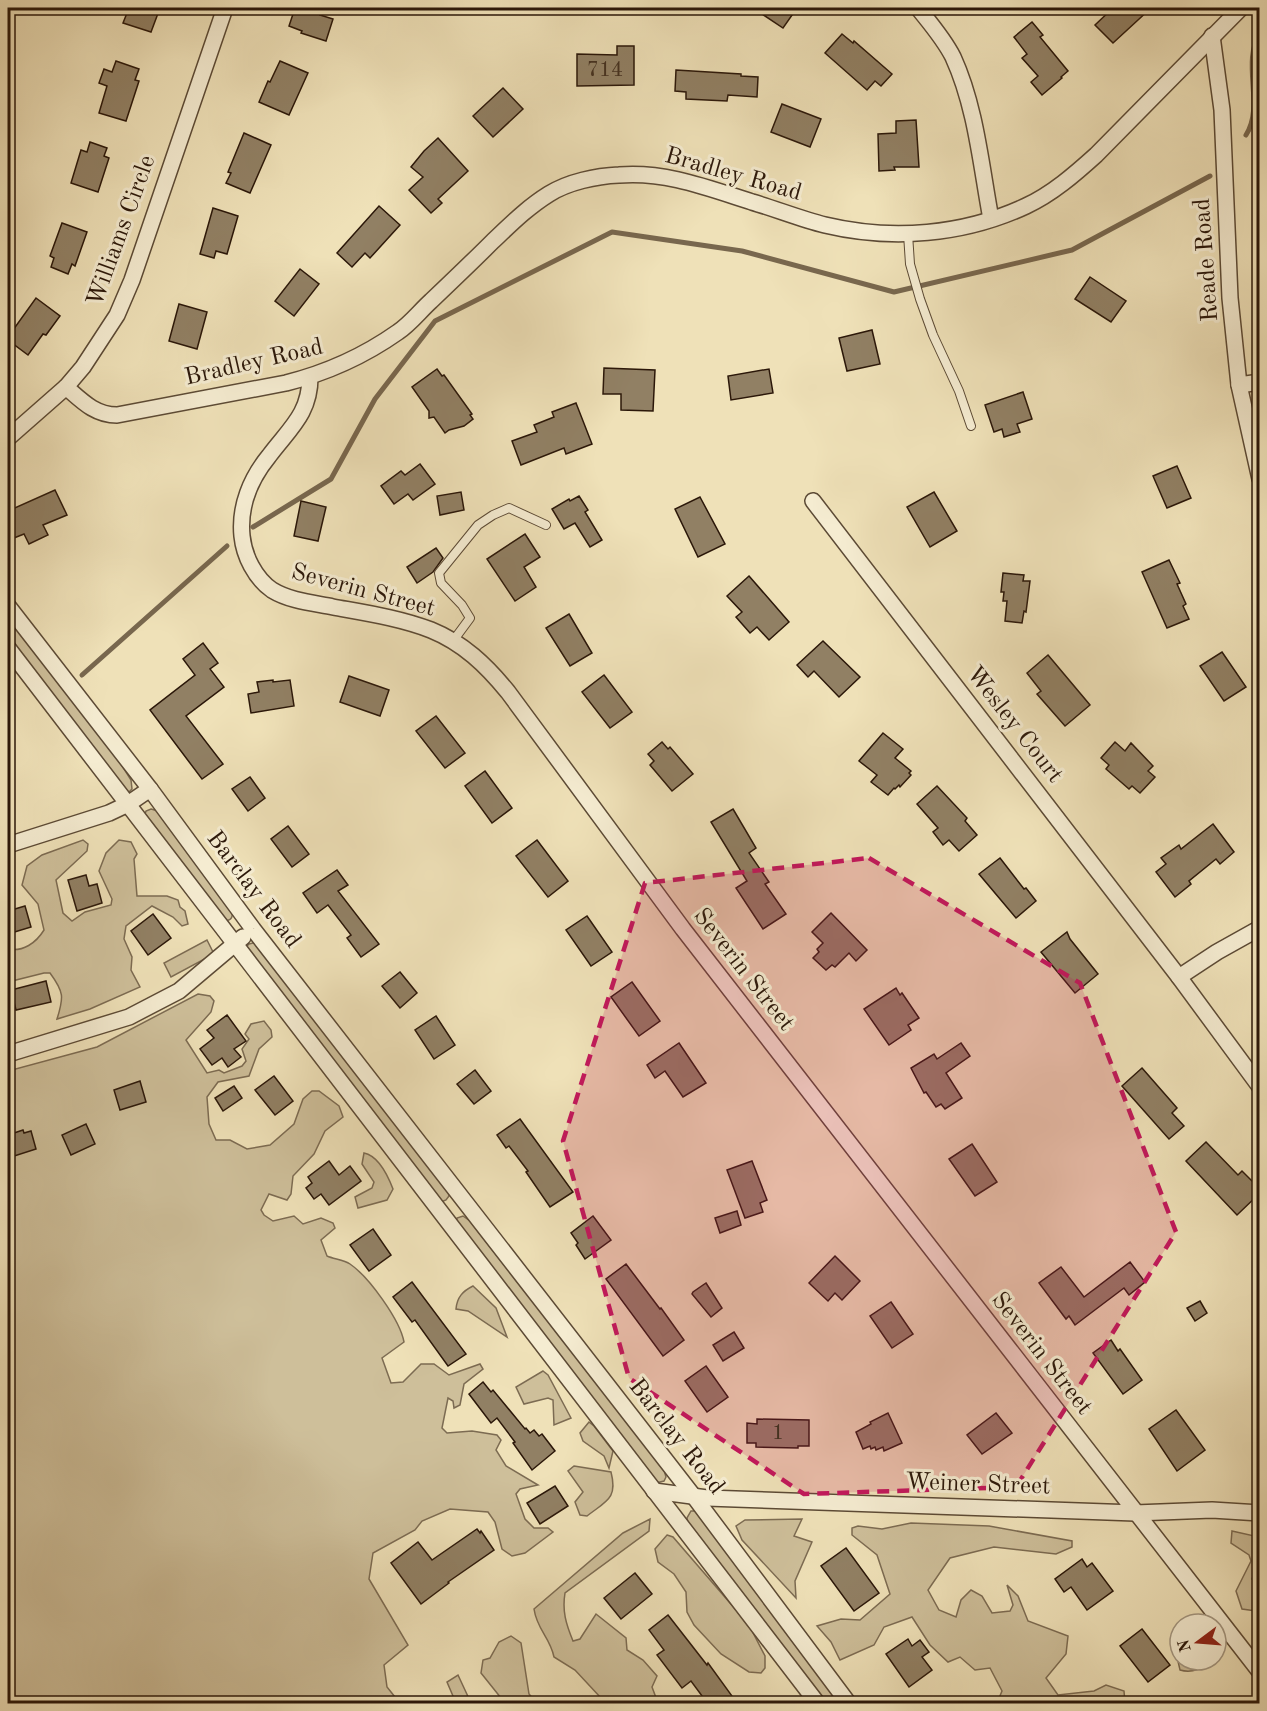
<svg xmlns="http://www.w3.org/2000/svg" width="1267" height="1711" viewBox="0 0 1267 1711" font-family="'Old Standard TT',serif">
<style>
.green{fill:#cebf9a;stroke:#7c6b52;stroke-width:1.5}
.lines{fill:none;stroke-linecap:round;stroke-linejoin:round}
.stream{stroke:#78674e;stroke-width:5}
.building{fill:#918064;stroke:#2b1709;stroke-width:1.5}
.service-casing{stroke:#5c4a35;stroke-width:10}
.minor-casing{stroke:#5c4a35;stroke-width:18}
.service{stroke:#f5ecd1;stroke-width:8}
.minor{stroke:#f5ecd1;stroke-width:15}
.marked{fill:#c2185b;fill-opacity:0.2;stroke:#c2185b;stroke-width:4.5;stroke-dasharray:12 8;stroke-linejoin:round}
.labels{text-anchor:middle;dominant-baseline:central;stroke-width:6;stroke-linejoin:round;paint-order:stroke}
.number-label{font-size:21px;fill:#443120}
.street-label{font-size:24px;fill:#2b1709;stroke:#f5ecd1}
</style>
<rect width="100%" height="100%" fill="#efe1b8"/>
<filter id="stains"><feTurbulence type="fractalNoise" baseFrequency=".00333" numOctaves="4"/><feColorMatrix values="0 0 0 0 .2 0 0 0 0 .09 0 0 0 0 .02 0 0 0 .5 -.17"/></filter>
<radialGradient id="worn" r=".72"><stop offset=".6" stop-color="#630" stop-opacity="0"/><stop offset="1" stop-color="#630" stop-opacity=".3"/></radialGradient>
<g class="green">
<path d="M8 614 121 764 131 780 132 789 129 792H126L123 789 8 637Z"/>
<path d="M151 809 158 811 232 911C233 916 232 920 226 921L145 814 146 811Z"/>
<path d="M83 840 88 844 87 851 56 880 63 913 72 921 85 912 111 905 112 899 99 871 106 853 119 840 131 842 137 854 134 859 137 896H167L178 900 180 907 185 911 188 924 182 926 173 917 152 906 126 926 124 939 132 957 131 970 140 987 90 1009 57 1019C64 997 64 992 50 973H44L8 982V949C23 952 36 943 44 930L38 904 22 885 27 866 42 855Z"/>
<path d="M207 940 214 954 171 977 164 963Z"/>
<path d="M253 943H256L448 1191 449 1196 446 1200 441 1202 246 947 249 944Z"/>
<path d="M198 994 210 996 214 1001 211 1012 186 1040 207 1073 219 1070 224 1073 242 1066 246 1061 242 1049 249 1039 245 1034 251 1024 264 1021 271 1030 272 1037 259 1049 249 1076 218 1082 207 1097 209 1124 216 1140H230L247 1149 270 1145 294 1124 303 1099 312 1091H319L339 1106 343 1117 325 1131 314 1154 293 1176 291 1194 287 1200 269 1194 261 1210 264 1215 273 1221 294 1216 303 1224 321 1218 333 1223 335 1228 321 1240 327 1256C334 1259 344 1260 350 1264 369 1277 400 1320 404 1342L382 1358 391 1383 403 1382 421 1364H434L449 1375 480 1364 483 1369 464 1384 460 1405 454 1408 453 1401 448 1398 442 1428 447 1433 472 1431 497 1435 501 1440 496 1450 506 1466 538 1485 520 1489 516 1494 525 1519 534 1528H548L553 1532 525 1553 512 1556 502 1549 495 1522 488 1512 450 1509 422 1521 415 1530 373 1553 369 1579 408 1645 384 1665 387 1687 395 1697 421 1703 8 1704V1071L97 1047Z"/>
<path d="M364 1153C379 1156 388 1176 393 1189L387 1200 358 1208 355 1197 372 1188 374 1182 362 1164Z"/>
<path d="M463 1216 470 1221 477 1230 664 1470 666 1477 664 1481 656 1483 456 1222 457 1218Z"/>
<path d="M473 1286 496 1308 507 1337 468 1311 456 1309C457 1297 463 1291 473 1286Z"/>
<path d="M543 1371 548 1375 571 1418 554 1425 553 1400 548 1398 524 1404 516 1387Z"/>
<path d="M589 1422 594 1426 613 1451 609 1468 604 1456 583 1441 580 1433Z"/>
<path d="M574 1466 611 1472C618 1499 606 1501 587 1516L580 1515 575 1502 583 1492 568 1471Z"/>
<path d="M691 1511H696L842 1703H825L688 1523 687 1518Z"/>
<path d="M650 1519 649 1531 565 1593C562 1611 566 1624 573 1641L580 1639 596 1614 626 1638 627 1650 643 1660 657 1676 652 1687 658 1703H600L601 1698 575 1670 554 1657C550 1637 537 1630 534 1609L623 1533Z"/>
<path d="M802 1519 794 1536 812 1542 795 1581 796 1598 742 1540 736 1526 745 1520Z"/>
<path d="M911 1523 989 1526 1072 1541V1547L1056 1554 994 1547 950 1558 928 1590 939 1610 956 1617 961 1600 971 1590 982 1596 992 1613 1010 1611 1013 1605 1007 1585 1018 1596 1028 1621 1068 1636 1066 1654 1046 1678 1058 1695 1094 1691 1106 1685 1124 1691 1125 1703H997L1002 1691 990 1668 975 1670 960 1657 948 1662 930 1645 912 1617 884 1627 874 1645 840 1660 831 1642 817 1626 841 1619 860 1620 890 1594 877 1555 852 1535V1528L858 1526 882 1529Z"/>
<path d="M1232 1531 1259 1537V1566L1254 1574 1252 1579 1259 1584V1609L1256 1611 1242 1609 1236 1591 1251 1561 1249 1555 1231 1543Z"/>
<path d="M667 1535 673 1537 749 1625 765 1656V1668L761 1673 749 1672 721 1654 694 1625 687 1612 686 1592 674 1574 658 1562 655 1549Z"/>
<path d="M511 1636 521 1643 529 1694 537 1703H505L481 1673 483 1660 490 1658 499 1642Z"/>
<path d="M1177 1657H1180V1660H1216C1204 1667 1194 1674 1180 1670Z"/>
<path d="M458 1675 471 1703H456L447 1682Z"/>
</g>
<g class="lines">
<g class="stream">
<path d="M1246 135C1265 106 1241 63 1260 33"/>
<path d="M253 527 331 479 375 399 435 321 612 232 742 251 894 292 1072 250 1210 176"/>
<path d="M82 675 227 546"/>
</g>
</g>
<g class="building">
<path d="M129 8H160L151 32 123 23Z"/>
<path d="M295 8H323L320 15 333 19 326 41 301 33 302 31 289 26Z"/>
<path d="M753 8H797L783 28Z"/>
<path d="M1113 8H1151L1113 43 1095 25Z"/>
<path d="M1032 22 1043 35 1040 37 1068 71 1061 77 1062 78 1042 95 1031 82 1038 76 1022 58 1027 54 1014 37Z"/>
<path d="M842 34 853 43 854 41 892 74 881 86 875 81 867 90 825 53Z"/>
<path d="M617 46H634V85L577 86V54L617 55Z"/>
<path d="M116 61 139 69 135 80 139 81 126 121 99 113 107 86 99 83 104 69 112 72Z"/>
<path d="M280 61 308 73 289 115 259 102 268 81 270 82Z"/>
<path d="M676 70 741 74V76L758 77 757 97 728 95 727 101 686 99V92L675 91Z"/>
<path d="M503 88 523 109 493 137 473 116Z"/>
<path d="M782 104 821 119 810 147 771 132Z"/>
<path d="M916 120 919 167H894L895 170 879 171 878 134 896 133V121Z"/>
<path d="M244 133 271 145 250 193 226 183 231 173 228 172Z"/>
<path d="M438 138 468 171 438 199 442 203 431 213 409 190 423 177 411 167 424 151Z"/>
<path d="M90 142 107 148 104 156 109 158 98 192 71 183 81 150 87 152Z"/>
<path d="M379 206 400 225 370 258 365 253 352 267 337 253Z"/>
<path d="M213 208 238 216 227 254 216 251 214 258 200 254Z"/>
<path d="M62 223 87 232 75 266 72 264 68 274 51 267 54 258 50 256Z"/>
<path d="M300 269 319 284 294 316 275 301Z"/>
<path d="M1090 277 1126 301 1111 322 1075 299Z"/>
<path d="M36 298 60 316 46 335 43 334 28 355 8 340V337Z"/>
<path d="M179 304 207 312 197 349 169 341Z"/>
<path d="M872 330 880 364 847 371 839 338Z"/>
<path d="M604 368 655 370 653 411 621 410V394H603Z"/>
<path d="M437 369 442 376 444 375 472 414 470 415 473 419 464 426 449 430 445 433 434 417 429 418V411L412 387Z"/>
<path d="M769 369 773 393 731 400 728 376Z"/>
<path d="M1023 392 1032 419 1017 424 1020 432 1004 437 1002 429 994 432 985 405Z"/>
<path d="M576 403 592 444 566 454 564 448 521 465 512 441 537 432 534 425 554 417 552 412Z"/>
<path d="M420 464 435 484 413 500 408 494 394 504 381 486 401 471 405 475Z"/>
<path d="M1177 466 1191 498 1167 508 1153 476Z"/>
<path d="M55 490 67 515 43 525 48 535 29 544 24 534 14 538 8 523V511Z"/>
<path d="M461 492 464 510 440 515 437 496Z"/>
<path d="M934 492 957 531 930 547 907 507Z"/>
<path d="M579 496 588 510 585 512 602 540 590 547 575 523 564 529 552 509 569 499 570 501Z"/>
<path d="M700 497 725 544 698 557 675 509Z"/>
<path d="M301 501 326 507 318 541 294 536Z"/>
<path d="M525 534 540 557 524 567 536 587 515 601 487 559Z"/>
<path d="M436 548 443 558 433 572 417 583 407 567Z"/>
<path d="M1169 560 1180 583 1177 584 1186 604 1183 606 1189 619 1167 628 1142 572Z"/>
<path d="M1003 573 1024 575 1023 581H1030L1026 612 1024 611 1022 623 1005 621 1007 601H1003L1004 592H1001Z"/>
<path d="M749 576 789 622 769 640 757 627 750 633 736 617 742 612 727 596Z"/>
<path d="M569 614 592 653 570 666 546 628Z"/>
<path d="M823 641 860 677 839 697 814 671 808 677 797 665Z"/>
<path d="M203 643 218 663 210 669 224 687 186 716 223 764 202 779 150 710 195 675 183 659Z"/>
<path d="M1222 652 1246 687 1224 701 1200 666Z"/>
<path d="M1048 655 1090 705 1065 726 1037 694 1041 691 1027 673Z"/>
<path d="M604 675 632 712 610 728 582 692Z"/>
<path d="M349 676 389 690 380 716 340 702Z"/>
<path d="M273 680V682L290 680 294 706 251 713 248 694 259 692 257 682Z"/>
<path d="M436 716 465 753 445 768 416 731Z"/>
<path d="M883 733 903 749 895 758 911 771 909 773 911 775 900 787 899 785 895 789 894 788 888 795 871 782 877 775 859 761Z"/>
<path d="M662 742 668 749 670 747 693 774 672 791 650 765 654 761 648 754Z"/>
<path d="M1115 742 1125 751 1131 743 1153 766 1148 771 1155 777 1140 793 1132 786 1129 789 1106 769 1109 765 1101 758Z"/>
<path d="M485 771 512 808 492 823 465 786Z"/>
<path d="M250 777 265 798 248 811 232 789Z"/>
<path d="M937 786 967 818 965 821 977 835 959 851 949 840 943 845 933 832 938 828 917 804Z"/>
<path d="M733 809 756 848 749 853 769 882 765 884 786 914 763 929 736 888 747 881 711 822Z"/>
<path d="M1213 824 1234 852 1220 864 1216 859 1189 881 1191 884 1175 897 1156 872 1166 864 1161 858 1179 845 1181 849Z"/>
<path d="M288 826 309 854 292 867 271 839Z"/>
<path d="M537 840 568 881 548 897 516 856Z"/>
<path d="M1000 858 1024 889 1026 888 1036 901 1016 918 979 874Z"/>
<path d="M337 870 348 885 338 891 379 944 361 957 347 938 351 935 328 905 317 913 303 893Z"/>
<path d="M86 875 89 886 97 884 102 903 77 911 68 880Z"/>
<path d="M25 906 31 927 8 934V911Z"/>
<path d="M831 913 867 950 856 961 849 953 835 967 832 965 826 970 813 958 819 952 817 949 823 943 812 932Z"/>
<path d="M153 914 171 938 148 955 131 931Z"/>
<path d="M587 916 612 952 591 966 566 930Z"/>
<path d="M1067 932 1070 939 1098 974 1075 993 1041 952Z"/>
<path d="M400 972 417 993 400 1008 382 986Z"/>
<path d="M46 981 51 1002 16 1010 11 990Z"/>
<path d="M632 982 660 1021 639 1036 611 997Z"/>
<path d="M896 988 900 995 902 993 919 1018 908 1025 911 1030 889 1045 864 1009Z"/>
<path d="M227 1015 246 1041 234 1049 241 1057 228 1067 222 1058 212 1065 200 1049 214 1038 207 1030Z"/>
<path d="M436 1016 455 1045 434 1059 415 1030Z"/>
<path d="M679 1043 706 1083 683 1097 665 1071 655 1078 647 1065Z"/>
<path d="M961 1043 970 1056 946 1073 962 1098 945 1109 941 1104 936 1107 926 1092 924 1093 911 1068 934 1054 937 1059Z"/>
<path d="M1142 1068 1177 1108 1172 1113 1184 1126 1169 1139 1122 1086Z"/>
<path d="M475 1070 491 1091 474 1104 457 1084Z"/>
<path d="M274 1076 293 1101 275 1115 255 1090Z"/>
<path d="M140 1081 146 1102 120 1110 114 1090Z"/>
<path d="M234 1086 242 1098 223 1111 215 1098Z"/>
<path d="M520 1119 573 1192 550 1207 526 1172 528 1171 509 1146 506 1148 497 1135Z"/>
<path d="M86 1124 95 1144 71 1155 62 1135Z"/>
<path d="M23 1130 24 1133 31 1131 36 1149 8 1158V1135Z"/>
<path d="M1206 1142 1238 1175 1242 1171 1260 1189V1193L1237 1215 1186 1161Z"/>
<path d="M972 1144 997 1182 975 1196 949 1159Z"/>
<path d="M329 1161 339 1175 350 1166 361 1181 329 1205 321 1194 314 1199 306 1188 312 1183 308 1177Z"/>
<path d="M752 1161 767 1200 760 1203 763 1212 745 1218 727 1170Z"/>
<path d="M737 1211 741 1225 720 1233 715 1218Z"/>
<path d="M593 1216 611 1240 585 1259 576 1245 578 1243 571 1233Z"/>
<path d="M373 1229 391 1255 369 1271 350 1245Z"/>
<path d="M835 1256 860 1281 842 1300 835 1293 828 1301 809 1283Z"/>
<path d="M1130 1262 1145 1282 1129 1295 1124 1288 1075 1325 1069 1316 1066 1319 1039 1283 1061 1267 1084 1297Z"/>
<path d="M626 1264 660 1309 661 1308 684 1340 663 1356 606 1279Z"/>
<path d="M412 1282 466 1354 448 1366 415 1320 412 1322 393 1297Z"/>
<path d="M706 1283 722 1308 711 1317 692 1294 693 1292Z"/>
<path d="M1200 1301 1207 1313 1195 1321 1187 1308Z"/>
<path d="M891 1302 913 1334 892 1348 870 1316Z"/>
<path d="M734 1332 744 1348 723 1361 713 1345Z"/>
<path d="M1111 1340 1118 1351 1120 1349 1142 1380 1123 1394 1093 1353Z"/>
<path d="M706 1366 728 1397 707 1412 685 1381Z"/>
<path d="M483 1382 491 1392 493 1390 525 1429 526 1428 530 1433 534 1430 539 1436 542 1434 555 1451 532 1470 513 1443 515 1442 497 1418 491 1423 469 1394Z"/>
<path d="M1176 1410 1205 1450 1177 1471 1149 1429Z"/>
<path d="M888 1413 902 1443 884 1451 883 1447 876 1450 875 1447 871 1449 870 1446 863 1449 856 1432 871 1424 870 1422Z"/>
<path d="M996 1413 1012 1433 982 1454 967 1435Z"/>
<path d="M757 1419 809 1420V1446H798V1448L756 1447V1443H747V1423L757 1424Z"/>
<path d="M555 1486 568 1506 540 1524 527 1503Z"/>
<path d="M477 1529 480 1533 481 1531 494 1550 448 1582 449 1583 421 1604 391 1563 418 1542 432 1560Z"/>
<path d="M846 1548 879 1593 854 1611 821 1566Z"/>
<path d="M1082 1559 1087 1567 1092 1563 1113 1591 1087 1610 1071 1587 1064 1592 1055 1579Z"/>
<path d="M635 1573 652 1594 621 1619 604 1598Z"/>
<path d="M668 1615 707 1665 708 1663 732 1696 722 1704H708L691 1681 682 1688 657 1655 664 1650 649 1630Z"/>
<path d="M1142 1629 1170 1665 1148 1682 1120 1646Z"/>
<path d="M908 1639 912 1646 920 1640 929 1652 922 1657 932 1670 909 1687 886 1654Z"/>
</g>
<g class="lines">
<g class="service-casing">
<g id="service">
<path d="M908 234 910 264 920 299 933 335 959 391 971 426"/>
<path d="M453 641 470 618 462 605 441 583 439 573 478 525 493 515 509 508 546 525"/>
</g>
</g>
<g class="minor-casing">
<g id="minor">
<path d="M918 8C930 23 944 39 953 57 976 107 981 166 991 219"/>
<path d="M1212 36 1222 110 1230 298 1239 385 1260 479"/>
<path d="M310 377C310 414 289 429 269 456 251 478 239 506 242 536 244 556 255 578 272 590 290 601 313 603 333 607 366 613 400 618 431 630 463 643 486 665 508 692L683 929 1260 1672"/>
<path d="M1239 385 1260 382"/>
<path d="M66 387C82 401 95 415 117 415L286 383C326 373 364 356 398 332 410 324 420 311 431 301 452 281 473 261 493 241 511 224 528 207 549 194 568 182 596 176 619 175 665 171 708 188 752 202 776 209 801 219 825 225 892 241 964 235 1026 206 1052 194 1075 174 1096 155L1241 8"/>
<path d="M8 438 66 387 83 367 117 315 132 280 225 8"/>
<path d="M813 501 1179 977 1260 1087"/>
<path d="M8 606 150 789 253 929 695 1498 849 1704"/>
<path d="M8 648 818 1704"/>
<path d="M8 845 109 813 128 804 150 789"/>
<path d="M1179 977 1217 952 1260 928"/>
<path d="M8 1054 129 1017 179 991 243 937"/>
<path d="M654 1491 707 1498 1135 1513 1212 1510 1260 1513"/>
</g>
</g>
<use href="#service" class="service"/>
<use href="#minor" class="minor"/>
</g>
<path class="marked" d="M869 858 1080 983 1176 1232 1016 1487 804 1494 629 1378 563 1141 645 883Z"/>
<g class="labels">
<g class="number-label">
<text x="605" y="70">714</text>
<text x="778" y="1433">1</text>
</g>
<g class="street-label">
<text transform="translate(733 175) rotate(16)">Bradley Road</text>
<text transform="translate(122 231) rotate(-70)">Williams Circle</text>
<text transform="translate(1207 260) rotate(-94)">Reade Road</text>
<text transform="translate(254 363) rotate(-13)">Bradley Road</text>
<text transform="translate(363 591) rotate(15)">Severin Street</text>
<text transform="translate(1014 725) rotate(52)">Wesley Court</text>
<text transform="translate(253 890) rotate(53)">Barclay Road</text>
<text transform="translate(743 970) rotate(52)">Severin Street</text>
<text transform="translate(1041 1354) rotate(52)">Severin Street</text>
<text transform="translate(676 1437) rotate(52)">Barclay Road</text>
<text transform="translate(978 1485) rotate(2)">Weiner Street</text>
</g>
</g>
<rect width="1267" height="1711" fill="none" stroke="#efe1b8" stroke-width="30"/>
<rect x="9" y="9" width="1249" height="1693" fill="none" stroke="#2b1709" stroke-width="3"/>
<rect x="15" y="15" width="1237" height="1681" fill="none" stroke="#2b1709" stroke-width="1.5"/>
<g transform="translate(1198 1642) rotate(254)"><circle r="28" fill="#f5ecd1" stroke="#a49781" stroke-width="1.5"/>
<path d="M0-4.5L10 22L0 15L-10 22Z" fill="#8f2418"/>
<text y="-9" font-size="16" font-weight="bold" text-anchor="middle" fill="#2b1709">N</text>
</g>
<rect width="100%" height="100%" filter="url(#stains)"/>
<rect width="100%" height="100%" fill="url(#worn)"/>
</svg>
